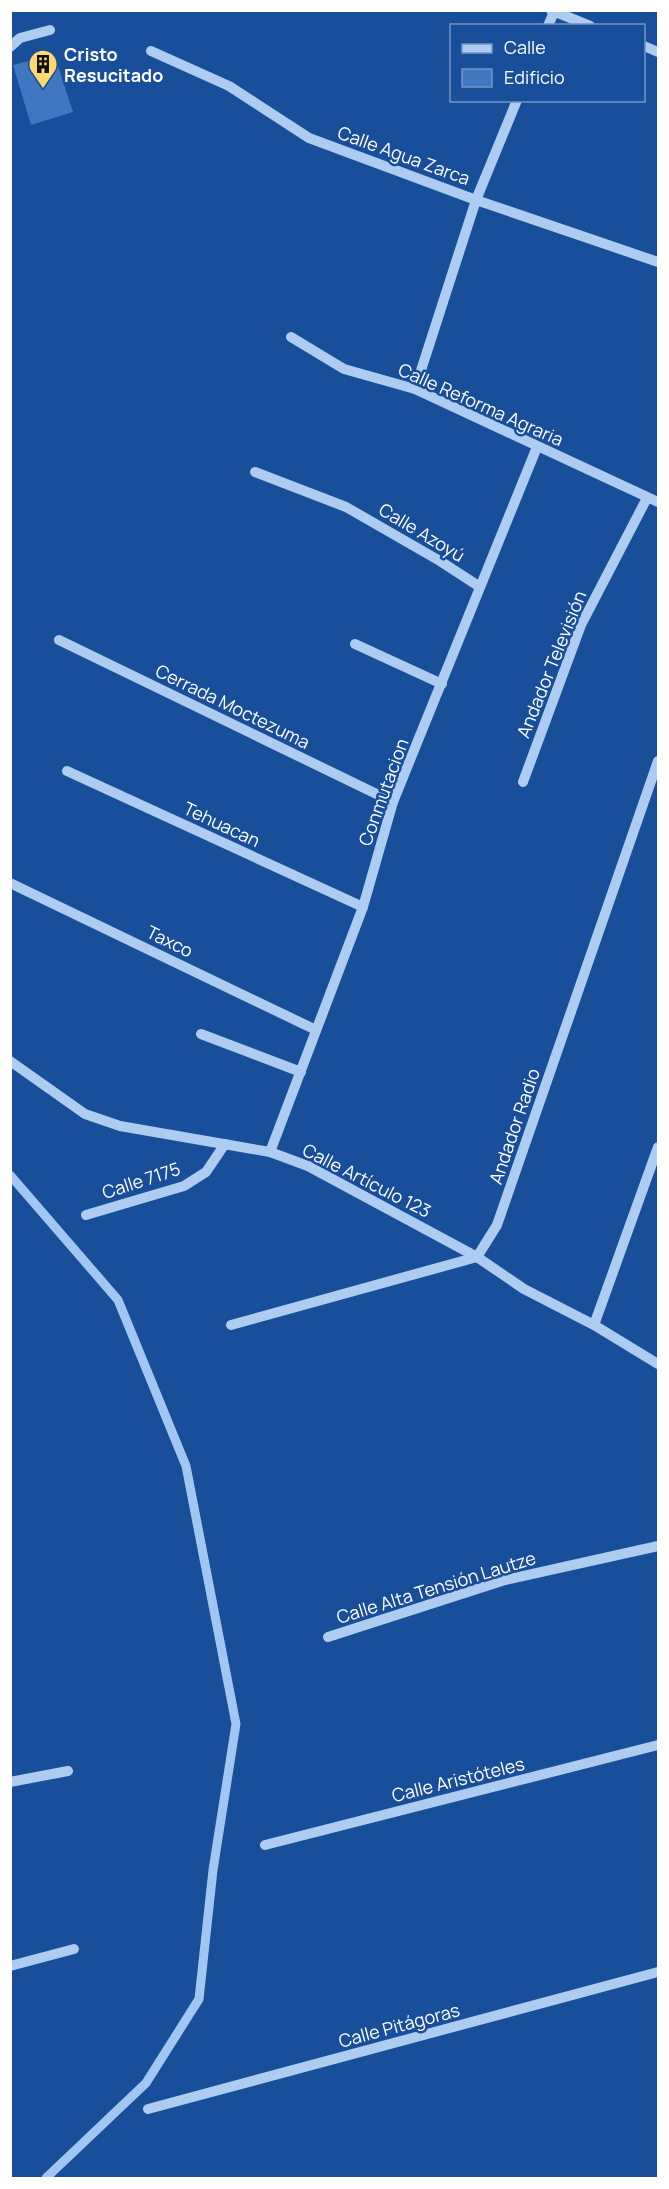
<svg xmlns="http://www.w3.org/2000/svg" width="669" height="2189" viewBox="0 0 669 2189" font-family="Manrope,sans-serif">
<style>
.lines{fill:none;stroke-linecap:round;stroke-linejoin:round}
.stream{stroke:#a1c6f4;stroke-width:9}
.building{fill:#4177c1}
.minor{stroke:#aecbf1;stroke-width:10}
.labels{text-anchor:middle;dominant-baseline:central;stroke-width:5;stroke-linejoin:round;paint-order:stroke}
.poi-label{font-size:18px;font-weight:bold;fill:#fff;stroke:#184e9a;text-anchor:start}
.street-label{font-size:18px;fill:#fff;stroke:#184e9a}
</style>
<rect width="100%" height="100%" fill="#184e9a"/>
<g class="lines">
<path class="stream" d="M10 1175 118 1300 186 1466 236 1724 213 1870 199 1999 146 2083 46 2178"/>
</g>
<path class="building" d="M54 54 73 112 31 125 13 65Z"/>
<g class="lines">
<g class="minor">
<path d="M551 10 590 26"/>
<path d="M548 26 554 12"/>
<path d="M644 46 658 52"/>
<path d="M10 47 20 38 50 30"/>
<path d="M151 51 229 86 309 138 476 200 658 262"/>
<path d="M291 337 344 369 415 389 658 502"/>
<path d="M415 389 476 200 517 100"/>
<path d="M255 472 346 507 440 561 480 587"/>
<path d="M59 640 393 802"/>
<path d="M355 644 442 684"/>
<path d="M67 771 363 907"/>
<path d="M523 782 581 625 647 498"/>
<path d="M10 883 316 1030"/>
<path d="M201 1034 301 1072"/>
<path d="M10 1061 85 1114 120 1126 270 1152 308 1166 477 1257 524 1289 594 1325 658 1364"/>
<path d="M270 1152 363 907 393 802 537 447"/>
<path d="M86 1215 184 1186 206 1172 225 1144"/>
<path d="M231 1325 477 1257 497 1225 658 761"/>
<path d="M594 1325 658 1147"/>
<path d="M328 1637 505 1580 658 1546"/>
<path d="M10 1782 68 1771"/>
<path d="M265 1845 658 1745"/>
<path d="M10 1966 74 1949"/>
<path d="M148 2109 658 1972"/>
</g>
</g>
<defs>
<g id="building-pin" transform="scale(1.5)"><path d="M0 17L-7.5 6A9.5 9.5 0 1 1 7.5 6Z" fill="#ffd86e" stroke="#184e9a"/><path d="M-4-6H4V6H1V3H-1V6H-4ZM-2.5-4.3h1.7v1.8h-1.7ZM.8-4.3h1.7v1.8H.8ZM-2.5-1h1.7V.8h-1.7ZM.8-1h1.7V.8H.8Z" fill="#111"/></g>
</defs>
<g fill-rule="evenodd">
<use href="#building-pin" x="43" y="64"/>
</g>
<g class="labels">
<g class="poi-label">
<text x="64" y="54">Cristo<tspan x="64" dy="21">Resucitado</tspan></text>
</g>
<g class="street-label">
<text transform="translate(404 155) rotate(20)">Calle Agua Zarca</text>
<text transform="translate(481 404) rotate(24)">Calle Reforma Agraria</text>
<text transform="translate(422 532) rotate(31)">Calle Azoyú</text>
<text transform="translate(551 664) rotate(-68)">Andador Televisión</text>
<text transform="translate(233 706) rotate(26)">Cerrada Moctezuma</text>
<text transform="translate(383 792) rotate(-70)">Conmutacion</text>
<text transform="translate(222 824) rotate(25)">Tehuacan</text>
<text transform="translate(170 941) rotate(26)">Taxco</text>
<text transform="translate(514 1126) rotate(-71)">Andador Radio</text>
<text transform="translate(141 1180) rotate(-18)">Calle 7175</text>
<text transform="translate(367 1180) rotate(27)">Calle Artículo 123</text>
<text transform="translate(436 1587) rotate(-17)">Calle Alta Tensión Lautze</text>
<text transform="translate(458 1779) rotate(-14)">Calle Aristóteles</text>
<text transform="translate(399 2025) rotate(-15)">Calle Pitágoras</text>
</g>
</g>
<rect width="669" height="2189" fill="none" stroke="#ffffff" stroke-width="24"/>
<rect x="450" y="24" width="195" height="78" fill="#184e9a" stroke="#7495c2" stroke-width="1.5"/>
<rect x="462" y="44" width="30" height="9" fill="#aecbf1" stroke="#7495c2" stroke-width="1.5"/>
<text x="504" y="54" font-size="18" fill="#ffffff">Calle</text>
<rect x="462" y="69" width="30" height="18" fill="#4177c1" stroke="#7495c2" stroke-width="1.5"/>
<text x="504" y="84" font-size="18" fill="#ffffff">Edificio</text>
</svg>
